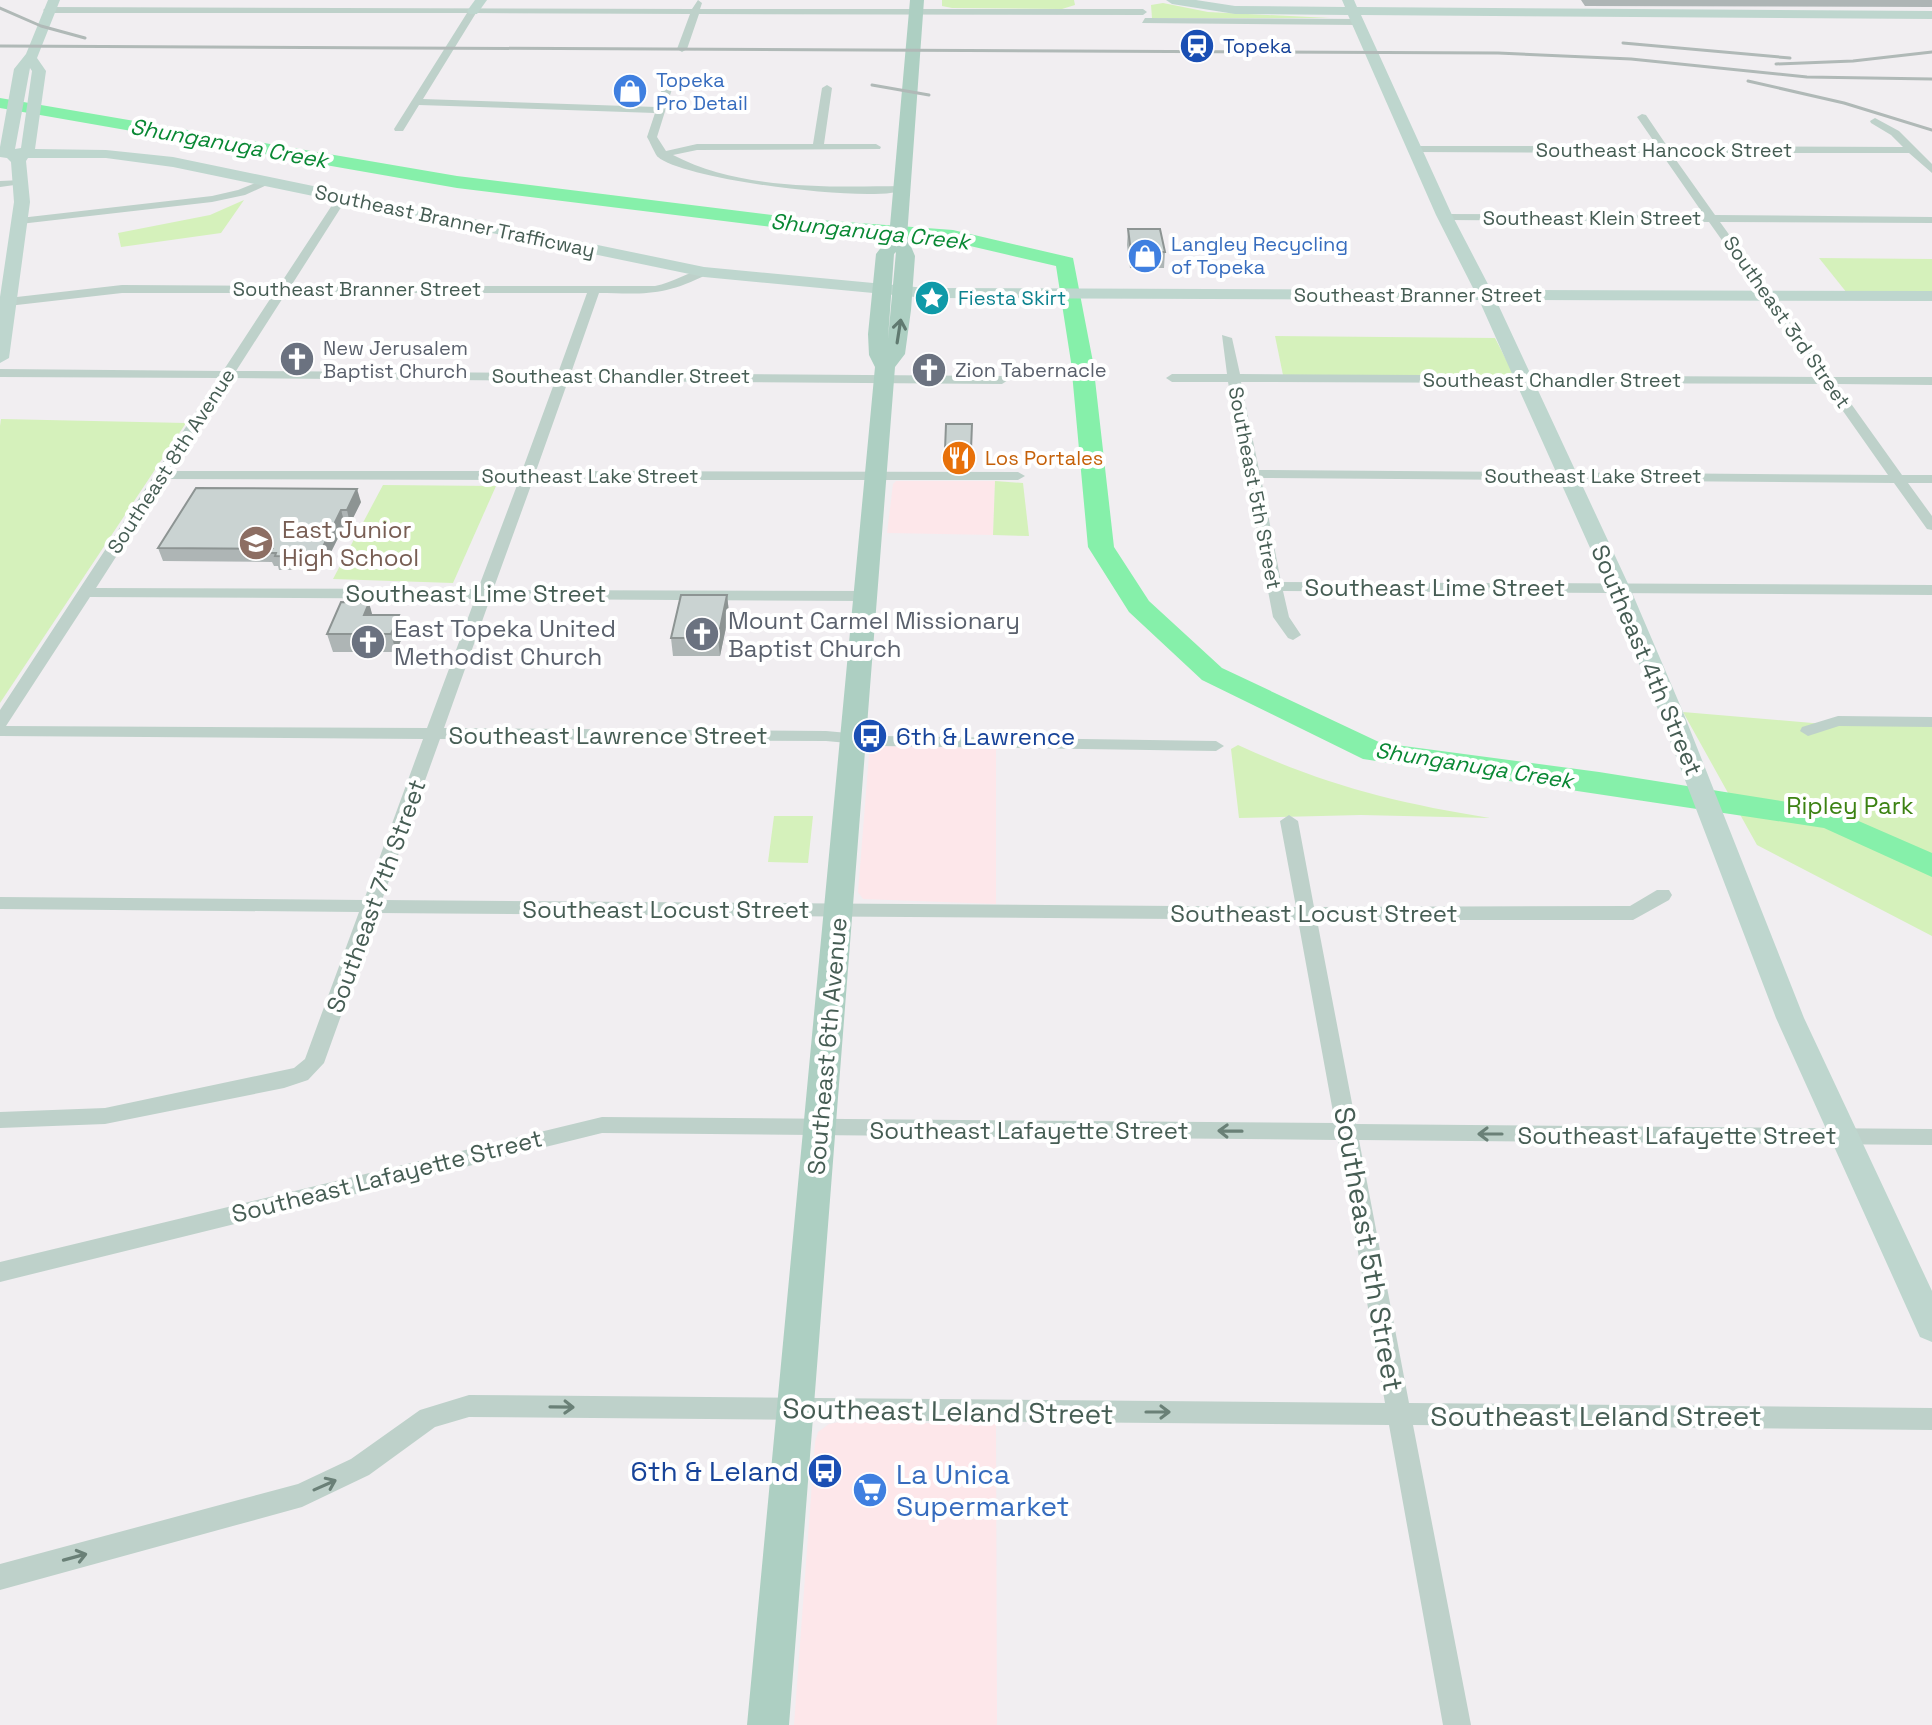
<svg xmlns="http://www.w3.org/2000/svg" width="1932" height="1725" viewBox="0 0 1932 1725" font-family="'Space Grotesk',sans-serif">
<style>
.commercial{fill:#fde7ea}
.green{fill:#d5f1bb}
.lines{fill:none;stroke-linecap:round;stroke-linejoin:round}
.river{fill:#86f0aa;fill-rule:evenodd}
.street{fill:#bed1ca;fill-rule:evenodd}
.secondary{fill:#bed6ce;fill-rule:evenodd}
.primary{fill:#adcfc2;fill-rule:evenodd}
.rail{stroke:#b0b9b7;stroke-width:3}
.wall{fill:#aeb5b5}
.shaded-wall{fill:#8d9493}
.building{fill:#cad3d2;stroke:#8d9493;stroke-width:2}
.oneway{stroke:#607a70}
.oneway2{stroke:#6a8077}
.labels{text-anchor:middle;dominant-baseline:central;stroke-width:8;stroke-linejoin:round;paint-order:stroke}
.far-transit-label{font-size:20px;fill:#164399;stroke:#fff;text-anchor:start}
.far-shop-label{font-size:20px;fill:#366cbe;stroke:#fff;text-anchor:start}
.far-street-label{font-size:20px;fill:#465d54;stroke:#fff}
.far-culture-label{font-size:20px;fill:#0d838f;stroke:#fff;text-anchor:start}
.far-worship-label{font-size:20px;fill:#5b616d;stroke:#fff;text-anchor:start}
.far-food-label{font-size:20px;fill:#c56008;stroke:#fff;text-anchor:start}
.far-water-label{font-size:22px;font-style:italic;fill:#098834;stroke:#fff}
.education-label{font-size:24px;fill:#785e54;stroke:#fff;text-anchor:start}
.street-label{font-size:24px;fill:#465d54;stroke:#fff}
.worship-label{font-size:24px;fill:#5b616d;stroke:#fff;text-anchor:start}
.transit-label{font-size:24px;fill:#164399;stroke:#fff;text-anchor:start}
.park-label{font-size:24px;fill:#3c8213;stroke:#fff}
.near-street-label{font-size:28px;fill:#465d54;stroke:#fff}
.near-transit-label{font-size:28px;fill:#164399;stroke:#fff;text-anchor:end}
.near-shop-label{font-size:28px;fill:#366cbe;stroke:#fff;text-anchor:start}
</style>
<rect width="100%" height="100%" fill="#f1eef1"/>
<g class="commercial">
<path d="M896 481H995L993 535 887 533 893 484Z"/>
<path d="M875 746 996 748V904L863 899 858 892 869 755Z"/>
<path d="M839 1422 996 1424 997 1725H794L815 1442 818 1432 829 1424Z"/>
</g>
<g class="green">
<path d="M942 0H1074L1075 5 1062 9 952 8 942 6Z"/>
<path d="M1163 3 1208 12 1330 18H1152L1151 5Z"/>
<path d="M244 200 221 233 121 247 118 233 210 215Z"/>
<path d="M1819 258 1932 259V292L1847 293Z"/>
<path d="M1275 336 1495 338 1513 373 1509 376 1283 375Z"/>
<path d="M1 419 186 423 0 703V426Z"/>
<path d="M995 481 1023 483 1029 536 993 535Z"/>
<path d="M383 485 496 486 453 583 333 579Z"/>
<path d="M1683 712 1824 724 1932 725V936L1757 845Z"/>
<path d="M1238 745C1325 785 1396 803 1490 818L1361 815 1239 818 1231 749Z"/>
<path d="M774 816H813L808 863 768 862Z"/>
</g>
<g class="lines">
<path class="river" d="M0 98 457 176 805 219 953 230 1073 258 1093 362 1114 547 1149 601 1222 668 1381 743 1599 772 1831 809 1932 853V877L1824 828 1363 759 1202 680 1129 612 1088 547 1071 362 1056 266 953 242 805 231 457 188 0 108Z"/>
<g class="street">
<path d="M698 0 702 3 700 9H1143L1147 12 1143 15 699 14 687 49 682 52 677 49 690 14 476 13 423 99 656 107 662 89 667 86 672 89 657 137 666 151 697 144H813L822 88 827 85 832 88 824 144H876L881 147 880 149 697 150 673 155C740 190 828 187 901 186L906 189C881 205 683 180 658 157 656 156 650 142 647 137L655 113 419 105 403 131H395L394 129 467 13H47L43 10 47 7 692 9Z"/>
<path d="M1145 18 1358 19 1362 22 1358 25 1142 23Z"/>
<path d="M1642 114 1646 115 1667 146 1903 147 1891 135 1871 123 1870 121 1875 118 1899 131 1932 164V173L1909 153H1671L1715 215 1932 217V223L1720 222 1832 377H1932V385L1837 384 1902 475H1932V483H1908L1932 516V530L1927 529 1894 483 1261 478 1281 582 1932 585V595L1283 591 1289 617 1301 635 1293 640 1288 638 1273 617 1228 382H1172L1166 378 1172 374H1227L1222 335 1232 338 1240 374 1819 377 1709 222 1445 220 1439 217 1445 214 1704 215 1661 153 1415 152 1410 149 1415 146H1657L1637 117ZM1241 382 1824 384 1888 475 1259 470Z"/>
<path d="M265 179 269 180V184L245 195 212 202 20 224 14 221 20 218 212 196 238 190Z"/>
<path d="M22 180V184L0 187V181Z"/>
<path d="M342 195 347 198 291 286H655C673 283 691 269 708 270V274C664 296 647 294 599 293L571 373 1002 376 1008 380 1002 384 568 381 536 471 1018 472 1025 476 1018 480H533L493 590 866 591 874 596 866 601 490 599 444 728 826 731 881 736 1216 741 1224 746 1216 751 881 746 826 741 440 739 382 900 1296 907 1280 821 1289 815 1298 821 1314 907 1630 906 1657 890H1669L1672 895 1669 900 1633 920H1317L1356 1124 1932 1129V1145L1359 1140 1409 1403 1932 1408V1430L1413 1425 1471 1725H1443L1389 1425 469 1417 435 1427 369 1475 302 1507 0 1590V1564L298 1484 351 1459 420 1410 469 1395 1385 1403 1338 1140 602 1133 0 1282V1262L602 1117 1335 1123 1298 920 378 913 324 1063 308 1080 284 1088 105 1124 0 1128V1112L105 1108 294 1068 305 1059 359 912 0 909V897L364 900 423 739 0 736V710L218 378 0 377V369L223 371 274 293H122L8 306 2 302 8 298 122 285 279 286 338 196ZM286 293H587L558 373 236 371ZM231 378 555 381 522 471H171ZM166 479 519 480 478 589 96 588ZM90 597 475 599 427 728 6 726Z"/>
<path d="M1838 716 1932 717V727L1839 726 1808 736 1800 731 1802 727Z"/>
</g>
<g class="secondary">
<path d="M48 0H60L37 58 46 71 35 149 106 150 173 157 704 267 926 288 1474 290 1436 215 1348 15 1235 14 1172 4 1166 0H1196L1235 6 1345 7 1342 0H1354L1357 7 1932 11V19L1361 15 1452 215 1491 290 1932 291V301L1496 300 1630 588 1683 712 1804 1018 1932 1291V1342L1920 1337 1776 1018 1659 712 1608 588 1479 300 926 298 704 277 173 167 106 158H28L26 161 30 202 9 358 0 363V297L14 202 11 162 7 158 0 157V147L14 69 26 54ZM30 68 32 71 21 148 15 149Z"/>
<path d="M475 0H487L477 14H469L467 11Z"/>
</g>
<path class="primary" d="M910 0H924L907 237 915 256 911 310 905 354 895 367 789 1725H747L875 367 869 355 868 334 876 254 889 237ZM896 252 888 339 894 254Z"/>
<g class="rail">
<path d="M0 8 41 26 85 38"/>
<path d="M1623 43 1790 58"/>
<path d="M0 46 1498 53 1631 59 1807 77 1932 79"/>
<path d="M1776 64 1853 61 1932 52"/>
<path d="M1748 81 1844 103 1932 130"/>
<path d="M872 85 929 95"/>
</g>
</g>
<g class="wall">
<path d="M1581 0H1932V7L1585 6Z"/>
<path d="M1128 229 1165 252 1164 268H1130L1127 245Z"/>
<path d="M946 424H972L971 467H945Z"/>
<path d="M361 502 350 524H345L322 570H279L278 566H274L272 562 163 561 158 548Z"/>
<path d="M727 595 729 613 720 656H673L671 638Z"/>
<path d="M369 603 372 615 404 633 396 652H333L327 634Z"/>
</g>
<g class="shaded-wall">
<path d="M357 489 361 502 350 524 347 510Z"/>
<path d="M341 510 345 524 322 570 318 557Z"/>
<path d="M727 595 729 613 720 656 718 638Z"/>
<path d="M369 603 374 621 364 615Z"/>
<path d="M399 615 404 633 396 652 391 634Z"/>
</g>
<g class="building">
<path d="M1128 229H1160L1165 252H1131Z"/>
<path d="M946 424H972L971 450H945Z"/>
<path d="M196 488 357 489 347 510H341L318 557 275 556 276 553H269L272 549 158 548Z"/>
<path d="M681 595H727L718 638H671Z"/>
<path d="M341 602 369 603 364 615H399L391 634H327Z"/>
</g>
<defs><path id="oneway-shaft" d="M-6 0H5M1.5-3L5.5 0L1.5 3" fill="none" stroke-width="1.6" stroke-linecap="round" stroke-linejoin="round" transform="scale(2)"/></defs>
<use class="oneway" href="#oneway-shaft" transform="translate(899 331) rotate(-81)"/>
<g class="oneway2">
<use href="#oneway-shaft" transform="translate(1230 1131) rotate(-179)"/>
<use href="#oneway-shaft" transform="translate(1490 1134) rotate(-180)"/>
<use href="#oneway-shaft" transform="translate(562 1407) rotate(1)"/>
<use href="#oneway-shaft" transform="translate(1158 1412)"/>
<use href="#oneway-shaft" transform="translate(325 1485) rotate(-24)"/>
<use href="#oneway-shaft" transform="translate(75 1557) rotate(-15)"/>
</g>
<defs>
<g id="station-disc" transform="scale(1.8)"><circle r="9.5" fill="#1a4fb4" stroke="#fff"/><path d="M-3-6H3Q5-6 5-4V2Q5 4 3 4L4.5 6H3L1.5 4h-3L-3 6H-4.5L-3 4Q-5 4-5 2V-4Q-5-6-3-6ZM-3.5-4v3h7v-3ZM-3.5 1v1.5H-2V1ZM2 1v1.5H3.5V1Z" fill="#fff"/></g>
<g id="shop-disc" transform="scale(1.8)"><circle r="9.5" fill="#3f7fe0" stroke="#fff"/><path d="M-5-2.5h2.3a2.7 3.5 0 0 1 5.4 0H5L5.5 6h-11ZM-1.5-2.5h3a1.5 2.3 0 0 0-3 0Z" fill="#fff"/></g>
<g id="sight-disc" transform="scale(1.8)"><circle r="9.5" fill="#0f9aa8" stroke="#fff"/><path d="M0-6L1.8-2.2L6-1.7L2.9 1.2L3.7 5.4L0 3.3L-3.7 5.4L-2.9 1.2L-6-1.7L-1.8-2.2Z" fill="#fff"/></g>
<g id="church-disc" transform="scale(1.8)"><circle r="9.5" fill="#6b7280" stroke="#fff"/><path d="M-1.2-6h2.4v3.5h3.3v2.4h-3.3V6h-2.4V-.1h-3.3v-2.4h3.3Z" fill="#fff"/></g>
<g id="restaurant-disc" transform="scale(1.8)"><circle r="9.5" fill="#e8710a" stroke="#fff"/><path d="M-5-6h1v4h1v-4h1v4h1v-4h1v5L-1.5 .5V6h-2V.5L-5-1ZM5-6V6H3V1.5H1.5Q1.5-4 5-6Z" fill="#fff"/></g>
<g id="school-disc" transform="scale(1.8)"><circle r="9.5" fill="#8d6e63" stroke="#fff"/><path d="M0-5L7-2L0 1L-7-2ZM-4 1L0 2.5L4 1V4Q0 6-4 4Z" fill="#fff"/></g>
<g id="bus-disc" transform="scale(1.8)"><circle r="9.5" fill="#1a4fb4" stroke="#fff"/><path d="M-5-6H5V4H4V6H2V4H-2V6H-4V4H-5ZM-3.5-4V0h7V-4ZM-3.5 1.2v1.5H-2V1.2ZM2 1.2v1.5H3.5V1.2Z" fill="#fff"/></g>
<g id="supermarket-disc" transform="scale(1.8)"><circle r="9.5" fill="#3f7fe0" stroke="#fff"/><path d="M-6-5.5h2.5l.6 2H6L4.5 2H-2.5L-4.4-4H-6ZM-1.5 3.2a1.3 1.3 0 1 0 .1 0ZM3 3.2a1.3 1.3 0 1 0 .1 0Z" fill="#fff"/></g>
</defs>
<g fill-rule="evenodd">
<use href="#station-disc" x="1197" y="46"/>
<use href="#shop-disc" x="630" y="91"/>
<use href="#shop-disc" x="1145" y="256"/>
<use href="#sight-disc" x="932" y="298"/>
<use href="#church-disc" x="297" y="359"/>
<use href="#church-disc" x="929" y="370"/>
<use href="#restaurant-disc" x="959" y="458"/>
<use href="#school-disc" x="256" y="543"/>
<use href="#church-disc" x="702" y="634"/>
<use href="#church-disc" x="368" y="642"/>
<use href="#bus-disc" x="870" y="736"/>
<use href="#bus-disc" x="825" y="1471"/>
<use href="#supermarket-disc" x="870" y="1490"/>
</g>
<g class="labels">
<g class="far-transit-label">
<text x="1223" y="46">Topeka</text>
</g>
<g class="far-shop-label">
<text x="656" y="80">Topeka<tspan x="656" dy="23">Pro Detail</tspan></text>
<text x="1171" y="244">Langley Recycling<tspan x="1171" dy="23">of Topeka</tspan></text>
</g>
<g class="far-street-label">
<text x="1664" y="150">Southeast Hancock Street</text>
<text x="1592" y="218">Southeast Klein Street</text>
<text transform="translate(455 221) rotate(12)">Southeast Branner Trafficway</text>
<text x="357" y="289">Southeast Branner Street</text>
<text x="1418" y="295">Southeast Branner Street</text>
<text transform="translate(1787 322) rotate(55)">Southeast 3rd Street</text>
<text x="621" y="376">Southeast Chandler Street</text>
<text x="1552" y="380">Southeast Chandler Street</text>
<text transform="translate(171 461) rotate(-57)">Southeast 8th Avenue</text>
<text x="590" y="476">Southeast Lake Street</text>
<text x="1593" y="476">Southeast Lake Street</text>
<text transform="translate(1255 488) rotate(79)">Southeast 5th Street</text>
</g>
<g class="far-culture-label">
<text x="958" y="298">Fiesta Skirt</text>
</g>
<g class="far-worship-label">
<text x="323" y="348">New Jerusalem<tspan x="323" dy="23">Baptist Church</tspan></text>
<text x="955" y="370">Zion Tabernacle</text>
</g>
<g class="far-food-label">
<text x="985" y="458">Los Portales</text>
</g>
<g class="far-water-label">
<text transform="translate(229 143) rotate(10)">Shunganuga Creek</text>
<text transform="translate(870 231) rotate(6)">Shunganuga Creek</text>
<text transform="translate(1474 765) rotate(9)">Shunganuga Creek</text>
</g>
<g class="education-label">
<text x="282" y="529">East Junior<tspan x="282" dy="28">High School</tspan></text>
</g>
<g class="street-label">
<text x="1435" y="587">Southeast Lime Street</text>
<text x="476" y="593">Southeast Lime Street</text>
<text transform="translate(1647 660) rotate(67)">Southeast 4th Street</text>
<text x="608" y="735">Southeast Lawrence Street</text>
<text transform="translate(376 896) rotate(-70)">Southeast 7th Street</text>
<text x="666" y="909">Southeast Locust Street</text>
<text x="1314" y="913">Southeast Locust Street</text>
<text transform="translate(827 1046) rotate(-85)">Southeast 6th Avenue</text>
<text x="1029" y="1130">Southeast Lafayette Street</text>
<text x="1677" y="1135">Southeast Lafayette Street</text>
<text transform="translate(387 1176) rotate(-14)">Southeast Lafayette Street</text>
</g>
<g class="worship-label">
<text x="728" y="620">Mount Carmel Missionary<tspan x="728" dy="28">Baptist Church</tspan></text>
<text x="394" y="628">East Topeka United<tspan x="394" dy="28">Methodist Church</tspan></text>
</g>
<g class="transit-label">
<text x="896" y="736">6th &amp; Lawrence</text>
</g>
<g class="park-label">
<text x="1850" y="805">Ripley Park</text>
</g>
<g class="near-street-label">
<text transform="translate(1369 1249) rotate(80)">Southeast 5th Street</text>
<text transform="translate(948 1411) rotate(1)">Southeast Leland Street</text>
<text x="1596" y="1416">Southeast Leland Street</text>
</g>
<g class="near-transit-label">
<text x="799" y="1471">6th &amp; Leland</text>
</g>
<g class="near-shop-label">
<text x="896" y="1474">La Unica<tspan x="896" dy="32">Supermarket</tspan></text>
</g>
</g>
</svg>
